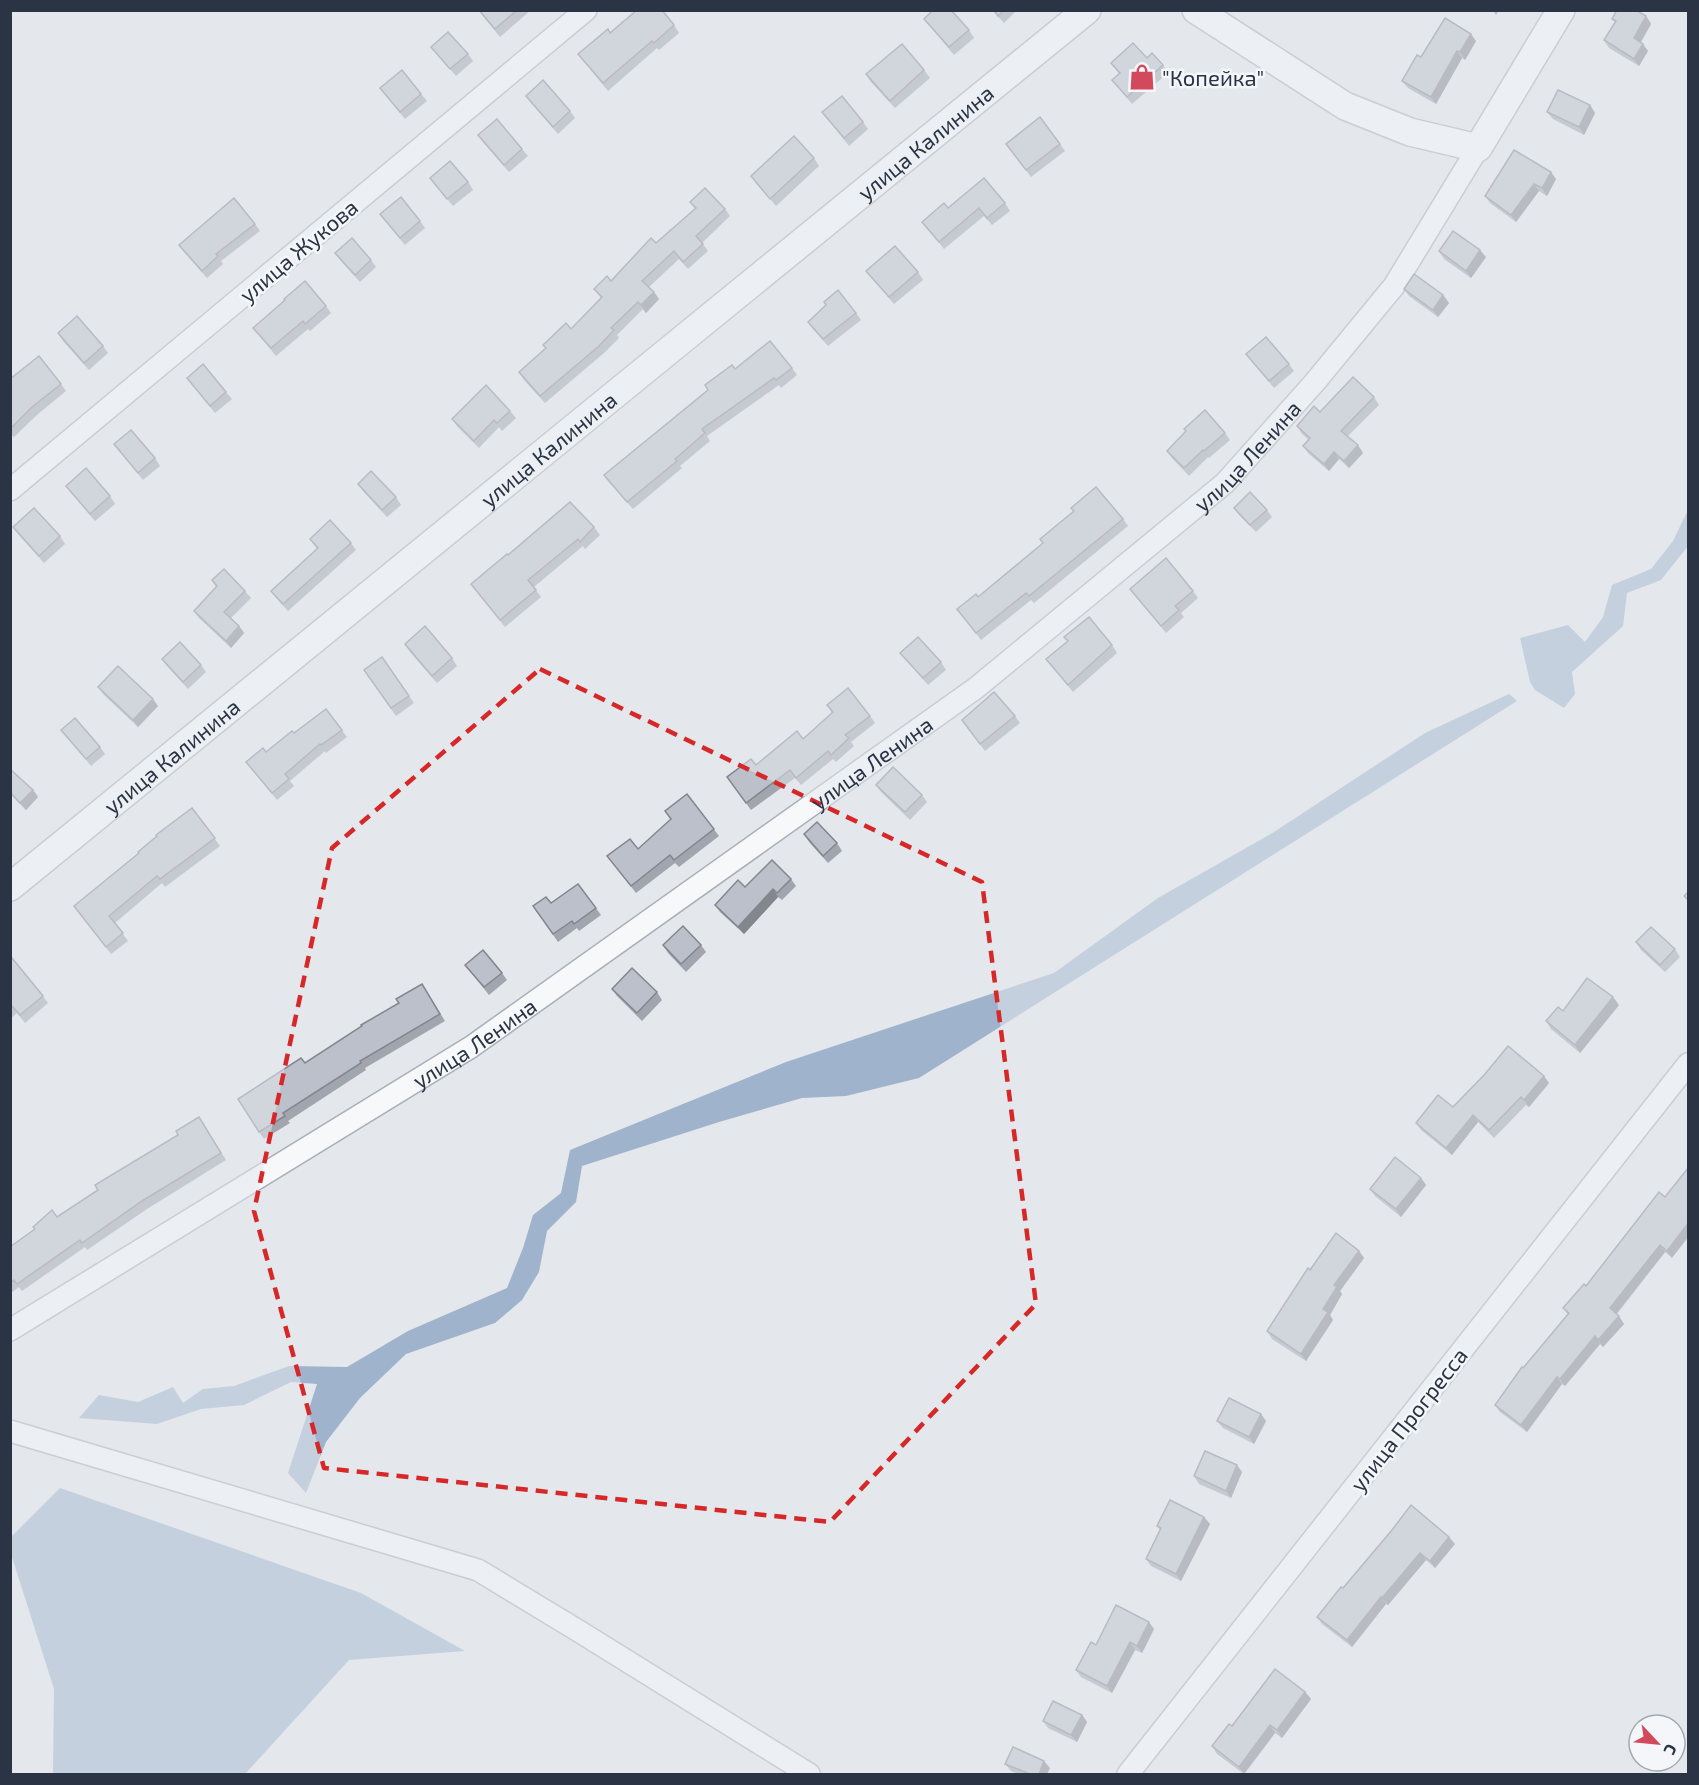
<svg xmlns="http://www.w3.org/2000/svg" width="1699" height="1785" viewBox="0 0 1699 1785" font-family="'Exo 2',sans-serif">
<style>
.water{fill:#9fb4cc}
.lines{fill:none;stroke-linecap:round;stroke-linejoin:round}
.minor-casing{stroke:#a9aeb7;stroke-width:24}
.tertiary-casing{stroke:#a9aeb7;stroke-width:30}
.minor{stroke:#f7f8fa;stroke-width:21}
.tertiary{stroke:#f7f8fa;stroke-width:27}
.wall{fill:#a1a5ae}
.shaded-wall{fill:#83868d}
.building{fill:#bbc0ca;stroke:#83868d;stroke-width:1.5}
.marked{fill:none;stroke:#d62828;stroke-width:4.5;stroke-dasharray:12 8;stroke-linejoin:round}
.labels{text-anchor:middle;dominant-baseline:central;stroke-width:5;stroke-linejoin:round;paint-order:stroke}
.poi-label{font-size:22px;fill:#2b3445;stroke:#f4f6f9;text-anchor:start}
.street-label{font-size:22px;fill:#2b3445;stroke:#f4f6f9}
</style>
<rect width="100%" height="100%" fill="#e4e7ec"/>
<g class="water">
<path d="M1688 510V546L1661 580 1627 593 1623 626 1572 672 1575 694 1564 708 1535 690 1530 682 1520 638 1568 625 1585 642 1603 617 1612 585 1651 569 1673 541Z"/>
<path d="M1509 694 1517 701 919 1078 846 1096 802 1098 719 1122 582 1166 576 1202 547 1231 539 1272 522 1300 495 1323 406 1354 360 1398 326 1442 306 1493 288 1473 317 1384 291 1382 244 1405 201 1409 157 1424 79 1418 99 1395 138 1402 173 1387 183 1403 203 1389 234 1386 289 1366 347 1367 408 1331 507 1288 523 1248 533 1215 561 1193 570 1150 786 1062 1054 973 1158 898 1274 832 1425 733Z"/>
<path d="M60 1488 361 1593 465 1651 349 1660 245 1774H53L54 1689 11 1554 10 1538Z"/>
</g>
<g class="lines">
<g class="minor-casing">
<g id="minor">
<path d="M10 490 586 10"/>
<path id="s1" d="M10 1330 471 1047 976 688 1225 483 1315 382 1394 286 1478 148"/>
<path d="M10 1431 478 1570 577 1630 809 1774"/>
<path d="M1128 1774 1688 1064"/>
</g>
</g>
<g class="tertiary-casing">
<g id="tertiary">
<path d="M1196 10 1345 106 1410 132 1478 148 1561 10"/>
<path id="s2" d="M10 887 1087 10"/>
</g>
</g>
<use href="#minor" class="minor"/>
<use href="#tertiary" class="tertiary"/>
</g>
<g class="wall">
<path d="M478 10H531L500 37Z"/>
<path d="M992 10H1017L1004 23Z"/>
<path d="M1646 16 1651 24 1641 42 1648 51 1639 66 1609 48 1604 40 1615 22 1612 19Z"/>
<path d="M924 19 969 30 974 38 954 55Z"/>
<path d="M674 25 679 33 659 50 657 48 608 91 578 54 610 33Z"/>
<path d="M1476 41 1465 60 1462 58 1436 104 1408 88 1402 81 1421 57Z"/>
<path d="M431 47 468 54 473 61 456 76Z"/>
<path d="M1147 58 1163 65 1168 73 1132 104 1112 80 1119 74 1111 63Z"/>
<path d="M924 70 930 78 895 108 871 82 866 74Z"/>
<path d="M380 88 421 94 427 101 405 119Z"/>
<path d="M526 96 570 111 575 118 558 134 531 103Z"/>
<path d="M1590 105 1595 113 1584 135 1553 119 1547 112Z"/>
<path d="M822 112 863 122 868 129 849 146Z"/>
<path d="M1040 117 1065 151 1031 177 1006 144Z"/>
<path d="M478 135 522 149 528 156 509 172 483 142Z"/>
<path d="M814 158 819 166 776 206 751 176Z"/>
<path d="M430 178 468 182 473 190 453 206Z"/>
<path d="M1556 179 1547 196 1539 191 1516 222 1490 203 1485 196Z"/>
<path d="M690 202 725 209 730 216 702 243 708 251 688 269 679 259 649 287 659 299 646 313 643 309 617 335 619 338 604 353 545 403 524 380 519 372 546 348 543 345 571 329 601 298 594 289 611 281 695 209Z"/>
<path d="M1005 203 1010 211 992 225 984 216 944 249 922 222 948 208Z"/>
<path d="M380 214 420 221 425 228 405 245Z"/>
<path d="M255 224 260 231 221 261 223 264 207 278 184 252 179 245Z"/>
<path d="M1439 251 1486 257 1471 278 1444 259Z"/>
<path d="M335 253 371 260 376 267 360 282 340 260Z"/>
<path d="M866 271 918 272 923 280 894 304Z"/>
<path d="M1404 289 1443 295 1449 303 1438 317 1409 296Z"/>
<path d="M285 300 326 306 331 313 310 331 308 329 276 356 253 328Z"/>
<path d="M826 305 856 313 861 320 828 346 813 329 808 322Z"/>
<path d="M58 333 103 346 108 353 89 370 63 341Z"/>
<path d="M1246 354 1289 364 1294 371 1274 388Z"/>
<path d="M792 368 797 375 781 388 779 385 707 436 710 441 680 466 682 468 633 509 609 482 604 475 735 369Z"/>
<path d="M187 378 226 392 232 399 215 413Z"/>
<path d="M10 379 61 384 66 391 38 414 14 437 10 434Z"/>
<path d="M1374 397 1379 405 1348 436 1363 453 1349 468 1339 459 1329 471 1309 454 1303 446 1309 440 1302 434 1297 426 1320 412Z"/>
<path d="M510 411 516 418 502 431 499 427 479 448 457 426 452 419Z"/>
<path d="M1225 433 1230 440 1209 458 1208 457 1189 476 1172 458 1167 451Z"/>
<path d="M114 444 155 458 160 466 143 480Z"/>
<path d="M358 484 396 497 401 505 387 517 363 491Z"/>
<path d="M66 486 110 496 115 504 95 521Z"/>
<path d="M1234 508 1267 510 1272 517 1256 532 1239 515Z"/>
<path d="M1123 519 1128 526 1034 603 1031 600 981 640 957 609Z"/>
<path d="M13 527 60 536 65 544 44 563 19 535Z"/>
<path d="M594 527 600 535 585 549 583 546 534 587 541 597 505 627 471 584 508 555Z"/>
<path d="M310 539 351 543 356 550 288 611 276 598 271 591 317 549Z"/>
<path d="M212 580 245 591 251 598 231 618 239 626 244 633 231 648 199 618 194 611 216 587Z"/>
<path d="M1130 589 1193 591 1198 598 1181 613 1184 617 1166 633Z"/>
<path d="M405 644 452 658 457 666 437 683 410 652Z"/>
<path d="M1112 645 1117 653 1073 692 1046 659Z"/>
<path d="M900 653 941 662 946 670 928 685Z"/>
<path d="M382 657 414 703 396 716 364 670Z"/>
<path d="M162 659 201 665 206 672 188 689 167 666Z"/>
<path d="M98 687 158 706 138 727 103 694Z"/>
<path d="M827 705 870 716 875 723 851 742 854 746 836 762 833 759 801 785 795 778 751 810 727 777 756 765 803 739 832 713Z"/>
<path d="M326 709 347 737 326 753 325 751 290 781 294 786 277 800 246 762 266 752 294 733Z"/>
<path d="M1015 716 1020 723 985 751 962 720Z"/>
<path d="M61 730 100 747 105 754 91 766Z"/>
<path d="M10 769 33 790 38 797 26 810 10 794Z"/>
<path d="M876 785 922 795 927 802 910 820 881 792Z"/>
<path d="M687 794 719 836 679 867 675 863 636 893 613 863 638 849 671 820Z"/>
<path d="M192 808 220 846 165 887 162 883 115 923 128 941 111 954 74 906 139 853Z"/>
<path d="M804 834 837 843 842 851 828 863 809 842Z"/>
<path d="M791 879 796 886 782 900 778 897 744 934 720 912 715 905 745 887Z"/>
<path d="M578 884 601 915 579 931 577 928 558 942 533 906 551 903Z"/>
<path d="M1636 942 1675 949 1680 957 1665 972 1641 950Z"/>
<path d="M663 945H701L706 952 686 972 668 953Z"/>
<path d="M10 959 43 996 48 1003 25 1023 17 1013 10 1019Z"/>
<path d="M465 965 502 973 507 980 489 995Z"/>
<path d="M422 984 445 1021 365 1068 366 1070 288 1121 290 1123 264 1139 259 1132 305 1063 399 1003Z"/>
<path d="M612 989 657 992 662 1000 642 1021 617 996Z"/>
<path d="M1619 1005 1580 1053 1551 1029 1546 1021 1563 1011Z"/>
<path d="M1549 1083 1529 1107 1526 1105 1494 1138 1478 1122 1452 1155 1421 1130 1416 1123 1453 1107Z"/>
<path d="M199 1117 226 1160 147 1209 87 1250 85 1247 22 1291 19 1287 10 1294V1247L98 1190 178 1135Z"/>
<path d="M1421 1178 1426 1185 1401 1217 1375 1196 1370 1189Z"/>
<path d="M1659 1192 1672 1258 1665 1252 1617 1314 1624 1324 1603 1347 1600 1344 1565 1386 1562 1384 1527 1432 1500 1412 1495 1405 1523 1368 1568 1315 1563 1308 1586 1286Z"/>
<path d="M1359 1251 1364 1258 1340 1291 1342 1294 1330 1315 1333 1320 1306 1361 1272 1339 1267 1331 1310 1270Z"/>
<path d="M1217 1421H1266L1254 1444 1223 1428Z"/>
<path d="M1242 1472 1231 1498 1199 1484 1194 1476Z"/>
<path d="M1204 1517 1210 1524 1181 1581 1151 1566 1146 1559 1160 1530 1157 1526Z"/>
<path d="M1392 1530 1455 1544 1435 1568 1426 1560 1388 1605 1386 1604 1352 1647 1322 1624 1317 1617 1343 1588Z"/>
<path d="M1154 1629 1142 1653 1135 1650 1112 1693 1081 1677 1076 1670 1096 1645Z"/>
<path d="M1305 1692 1311 1699 1282 1738 1275 1733 1244 1774 1217 1754 1212 1746 1232 1726Z"/>
<path d="M1082 1715 1087 1722 1077 1742 1048 1728 1043 1721Z"/>
<path d="M1005 1764 1050 1768 1047 1774H1019L1011 1771Z"/>
</g>
<g class="shaded-wall">
<path d="M1493 10H1499L1496 15Z"/>
<path d="M1646 16 1651 24 1639 45 1634 38Z"/>
<path d="M1471 34 1476 41 1465 60 1460 52Z"/>
<path d="M1643 44 1648 51 1639 66 1634 59Z"/>
<path d="M1457 51 1462 58 1436 104 1431 97Z"/>
<path d="M1590 105 1595 113 1584 135 1579 127Z"/>
<path d="M1551 172 1556 179 1547 196 1542 188Z"/>
<path d="M1534 184 1539 191 1516 222 1511 215Z"/>
<path d="M1480 250 1486 257 1471 278 1466 271Z"/>
<path d="M654 292 659 299 646 313 641 305Z"/>
<path d="M1443 295 1449 303 1438 317 1433 310Z"/>
<path d="M1358 445 1363 453 1349 468 1344 461Z"/>
<path d="M1334 452 1339 459 1329 471 1324 464Z"/>
<path d="M239 626 244 633 231 648 226 641Z"/>
<path d="M153 699 158 706 138 727 133 720Z"/>
<path d="M33 790 38 797 26 810 20 803Z"/>
<path d="M773 889 778 897 744 934 738 927Z"/>
<path d="M1613 997 1619 1005 1580 1053 1575 1045Z"/>
<path d="M1544 1076 1549 1083 1529 1107 1524 1100Z"/>
<path d="M1473 1115 1478 1122 1452 1155 1446 1148Z"/>
<path d="M1421 1178 1426 1185 1401 1217 1396 1209Z"/>
<path d="M1689 1222V1236L1672 1258 1667 1251Z"/>
<path d="M1660 1245 1665 1252 1615 1315 1610 1308Z"/>
<path d="M1359 1251 1364 1258 1340 1291 1342 1294 1330 1315 1333 1320 1306 1361 1301 1354 1334 1285Z"/>
<path d="M1619 1316 1624 1324 1603 1347 1598 1340Z"/>
<path d="M1595 1336 1600 1344 1565 1386 1560 1379Z"/>
<path d="M1557 1377 1562 1384 1527 1432 1521 1425Z"/>
<path d="M1261 1414 1266 1421 1254 1444 1249 1437Z"/>
<path d="M1237 1465 1242 1472 1231 1498 1226 1491Z"/>
<path d="M1204 1517 1210 1524 1181 1581 1176 1574Z"/>
<path d="M1449 1537 1455 1544 1435 1568 1430 1561Z"/>
<path d="M1420 1553 1426 1560 1388 1605 1382 1598Z"/>
<path d="M1381 1597 1386 1604 1352 1647 1347 1640Z"/>
<path d="M1149 1622 1154 1629 1142 1653 1137 1646Z"/>
<path d="M1130 1642 1135 1650 1112 1693 1107 1686Z"/>
<path d="M1305 1692 1311 1699 1282 1738 1277 1730Z"/>
<path d="M1082 1715 1087 1722 1077 1742 1071 1735Z"/>
<path d="M1270 1725 1275 1733 1244 1774 1239 1767Z"/>
<path d="M1044 1761 1050 1768 1047 1774H1039Z"/>
</g>
<g class="building">
<path d="M479 10H517L495 29Z"/>
<path d="M637 10H662L674 25 654 43 652 41 603 83 578 54 608 29 610 33Z"/>
<path d="M933 10H951L969 30 949 47 924 19Z"/>
<path d="M994 10H1004L998 16Z"/>
<path d="M1617 10H1636L1646 16 1634 38 1643 44 1634 59 1604 40 1616 21 1612 19Z"/>
<path d="M1445 18 1471 34 1460 52 1457 51 1431 97 1402 81 1417 55 1421 57Z"/>
<path d="M448 32 468 54 450 69 431 47Z"/>
<path d="M1133 43 1147 58 1152 53 1163 65 1127 97 1112 80 1120 73 1111 63Z"/>
<path d="M902 44 924 70 890 101 866 74Z"/>
<path d="M402 70 421 94 400 112 380 88Z"/>
<path d="M543 80 570 111 553 127 526 96Z"/>
<path d="M1558 90 1590 105 1579 127 1547 112Z"/>
<path d="M842 96 863 122 844 138 822 112Z"/>
<path d="M1040 117 1060 144 1026 170 1006 144Z"/>
<path d="M497 119 522 149 504 165 478 135Z"/>
<path d="M794 136 814 158 770 199 751 176Z"/>
<path d="M1514 150 1551 172 1542 188 1534 184 1511 215 1485 196Z"/>
<path d="M450 161 468 182 447 199 430 178Z"/>
<path d="M984 178 1005 203 987 218 979 208 939 242 922 222 944 203 948 208Z"/>
<path d="M705 188 725 209 696 236 703 244 683 262 674 251 642 281 654 292 641 305 638 302 611 328 614 330 599 346 540 396 519 372 546 348 543 345 566 323 571 329 602 297 594 289 607 276 611 281 651 238 656 243 696 208 690 202Z"/>
<path d="M401 197 420 221 400 238 380 214Z"/>
<path d="M234 198 255 224 216 254 218 256 202 271 179 245Z"/>
<path d="M1453 231 1480 250 1466 271 1439 251Z"/>
<path d="M352 238 371 260 355 275 335 253Z"/>
<path d="M895 246 918 272 889 297 866 271Z"/>
<path d="M1414 274 1443 295 1433 310 1404 289Z"/>
<path d="M305 281 326 306 305 324 303 321 271 348 253 328 285 300 284 299Z"/>
<path d="M838 290 856 313 823 339 808 322 826 305 824 302Z"/>
<path d="M77 316 103 346 84 363 58 333Z"/>
<path d="M1266 337 1289 364 1269 381 1246 354Z"/>
<path d="M770 341 792 368 776 380 774 378 702 429 705 433 675 459 677 461 627 502 604 475 708 390 705 385 732 365 735 369Z"/>
<path d="M39 356 61 384 32 407 10 429V379Z"/>
<path d="M203 364 226 392 210 406 187 378Z"/>
<path d="M1353 377 1374 397 1341 431 1358 445 1344 461 1334 452 1324 464 1303 446 1310 438 1297 426 1314 406 1320 412Z"/>
<path d="M486 385 510 411 497 423 494 420 474 441 452 419Z"/>
<path d="M1205 410 1225 433 1204 451 1203 450 1184 468 1167 451 1186 431 1184 429Z"/>
<path d="M131 430 155 458 138 473 114 444Z"/>
<path d="M86 468 110 496 90 514 66 486Z"/>
<path d="M371 471 396 497 382 510 358 484Z"/>
<path d="M1096 487 1123 519 1029 596 1026 593 976 633 957 609 976 594 978 597 1043 543 1040 539 1074 511 1071 508Z"/>
<path d="M1250 492 1267 510 1250 525 1234 508Z"/>
<path d="M570 502 594 527 580 542 578 539 528 580 536 590 500 620 471 584 507 554 508 555Z"/>
<path d="M34 508 60 536 39 556 13 527Z"/>
<path d="M330 520 351 543 283 604 271 591 318 548 310 539Z"/>
<path d="M1166 558 1193 591 1175 606 1179 610 1161 626 1130 589Z"/>
<path d="M224 569 245 591 224 612 239 626 226 641 194 611 217 586 212 580Z"/>
<path d="M1089 617 1112 645 1068 685 1046 659 1068 641 1064 637Z"/>
<path d="M425 626 452 658 432 676 405 644Z"/>
<path d="M918 637 941 662 923 678 900 653Z"/>
<path d="M180 642 201 665 183 682 162 659Z"/>
<path d="M382 657 409 696 391 708 364 670Z"/>
<path d="M118 666 153 699 133 720 98 687Z"/>
<path d="M848 688 870 716 845 735 849 738 831 755 828 751 796 778 790 770 746 803 727 777 751 759 756 765 797 731 803 739 833 712 827 705Z"/>
<path d="M994 692 1015 716 980 744 962 720Z"/>
<path d="M326 709 342 730 321 745 320 744 285 774 289 779 272 793 246 762 263 748 266 752 292 731 294 733Z"/>
<path d="M75 718 100 747 86 759 61 730Z"/>
<path d="M893 767 922 795 905 812 876 785Z"/>
<path d="M10 769 33 790 20 803 10 792Z"/>
<path d="M687 794 714 829 674 860 670 855 631 886 607 856 630 839 638 849 671 819 665 811Z"/>
<path d="M192 808 215 838 160 879 157 876 109 916 123 933 106 947 74 906 139 853 138 852 157 836 156 835Z"/>
<path d="M817 822 837 843 823 856 804 834Z"/>
<path d="M772 860 791 879 777 893 773 889 738 927 715 905 738 880 745 887Z"/>
<path d="M578 884 596 908 574 924 572 921 553 934 533 906 546 897 551 903Z"/>
<path d="M1689 891V901L1684 896Z"/>
<path d="M683 926 701 945 681 964 663 945Z"/>
<path d="M1651 927 1675 949 1660 965 1636 942Z"/>
<path d="M483 950 502 973 484 987 465 965Z"/>
<path d="M12 958 43 996 20 1015 12 1006 10 1008V959Z"/>
<path d="M632 968 657 992 637 1013 612 989Z"/>
<path d="M1587 978 1613 997 1575 1045 1546 1021 1558 1007 1563 1011Z"/>
<path d="M422 984 440 1014 360 1061 361 1063 283 1113 285 1116 259 1132 238 1099 301 1058 305 1063 362 1026 361 1025 399 1003 396 999Z"/>
<path d="M1508 1046 1544 1076 1524 1100 1521 1097 1489 1130 1473 1115 1446 1148 1416 1123 1438 1095 1453 1107 1485 1074Z"/>
<path d="M199 1117 221 1153 142 1201 82 1243 80 1240 17 1284 14 1280 10 1283V1247L35 1229 33 1227 52 1210 57 1217 98 1190 95 1185 178 1135 176 1131Z"/>
<path d="M1395 1157 1421 1178 1396 1209 1370 1189Z"/>
<path d="M1689 1167V1222L1667 1251 1660 1245 1610 1308 1619 1316 1598 1340 1595 1336 1560 1379 1557 1377 1521 1425 1495 1405 1522 1367 1523 1368 1569 1313 1563 1308 1584 1284 1586 1286 1659 1192 1665 1197Z"/>
<path d="M1336 1233 1359 1251 1334 1285 1337 1287 1323 1309 1328 1312 1301 1354 1267 1331 1308 1268 1310 1270Z"/>
<path d="M1229 1398 1261 1414 1249 1437 1217 1421Z"/>
<path d="M1205 1451 1237 1465 1226 1491 1194 1476Z"/>
<path d="M1170 1500 1204 1517 1176 1574 1146 1559 1161 1528 1157 1526Z"/>
<path d="M1411 1505 1449 1537 1430 1561 1420 1553 1382 1598 1381 1597 1347 1640 1317 1617 1341 1587 1343 1588 1392 1530Z"/>
<path d="M1116 1605 1149 1622 1137 1646 1130 1642 1107 1686 1076 1670 1091 1642 1096 1645Z"/>
<path d="M1275 1669 1305 1692 1277 1730 1270 1725 1239 1767 1212 1746 1229 1724 1232 1726Z"/>
<path d="M1053 1701 1082 1715 1071 1735 1043 1721Z"/>
<path d="M1013 1747 1044 1761 1039 1774H1030L1005 1764Z"/>
</g>
<path d="M0 0H1699V1785H0ZM540 669 982 882 1036 1304 830 1522 324 1468 254 1211 332 848Z" fill="#e4e7ec" fill-opacity=".55" fill-rule="evenodd"/>
<path class="marked" d="M540 669 982 882 1036 1304 830 1522 324 1468 254 1211 332 848Z"/>
<defs>
<g id="shop-bare" transform="scale(2.07)"><path d="M-5-2.5h2.3a2.7 3.5 0 0 1 5.4 0H5L5.5 6h-11ZM-1.5-2.5h3a1.5 2.3 0 0 0-3 0Z" fill="#d1495b" stroke="#f4f6f9" stroke-width="2.5" paint-order="stroke"/></g>
</defs>
<g fill-rule="evenodd">
<use href="#shop-bare" x="1142" y="77"/>
</g>
<g class="labels">
<g class="poi-label">
<text x="1162" y="77">"Копейка"</text>
</g>
<g class="street-label">
<text stroke="none"><textPath href="#s2" startOffset="1180">улица Калинина</textPath></text>
<text transform="translate(298 250) rotate(-40)">улица Жукова</text>
<text stroke="none"><textPath href="#s2" startOffset="694">улица Калинина</textPath></text>
<text stroke="none"><textPath href="#s1" startOffset="1518">улица Ленина</textPath></text>
<text stroke="none"><textPath href="#s2" startOffset="208">улица Калинина</textPath></text>
<text stroke="none"><textPath href="#s1" startOffset="1032">улица Ленина</textPath></text>
<text stroke="none"><textPath href="#s1" startOffset="546">улица Ленина</textPath></text>
<text transform="translate(1408 1419) rotate(-52)">улица Прогресса</text>
</g>
</g>
<rect width="1699" height="1785" fill="none" stroke="#2b3445" stroke-width="24"/>
<g transform="translate(1657 1743) rotate(116)"><circle r="28" fill="#f4f6f9" stroke="#a4a8b1" stroke-width="1.5"/>
<path d="M0-4.5L10 22L0 15L-10 22Z" fill="#d1495b"/>
<text y="-9" font-size="16" font-weight="bold" text-anchor="middle" fill="#2b3445">С</text>
</g>
</svg>
